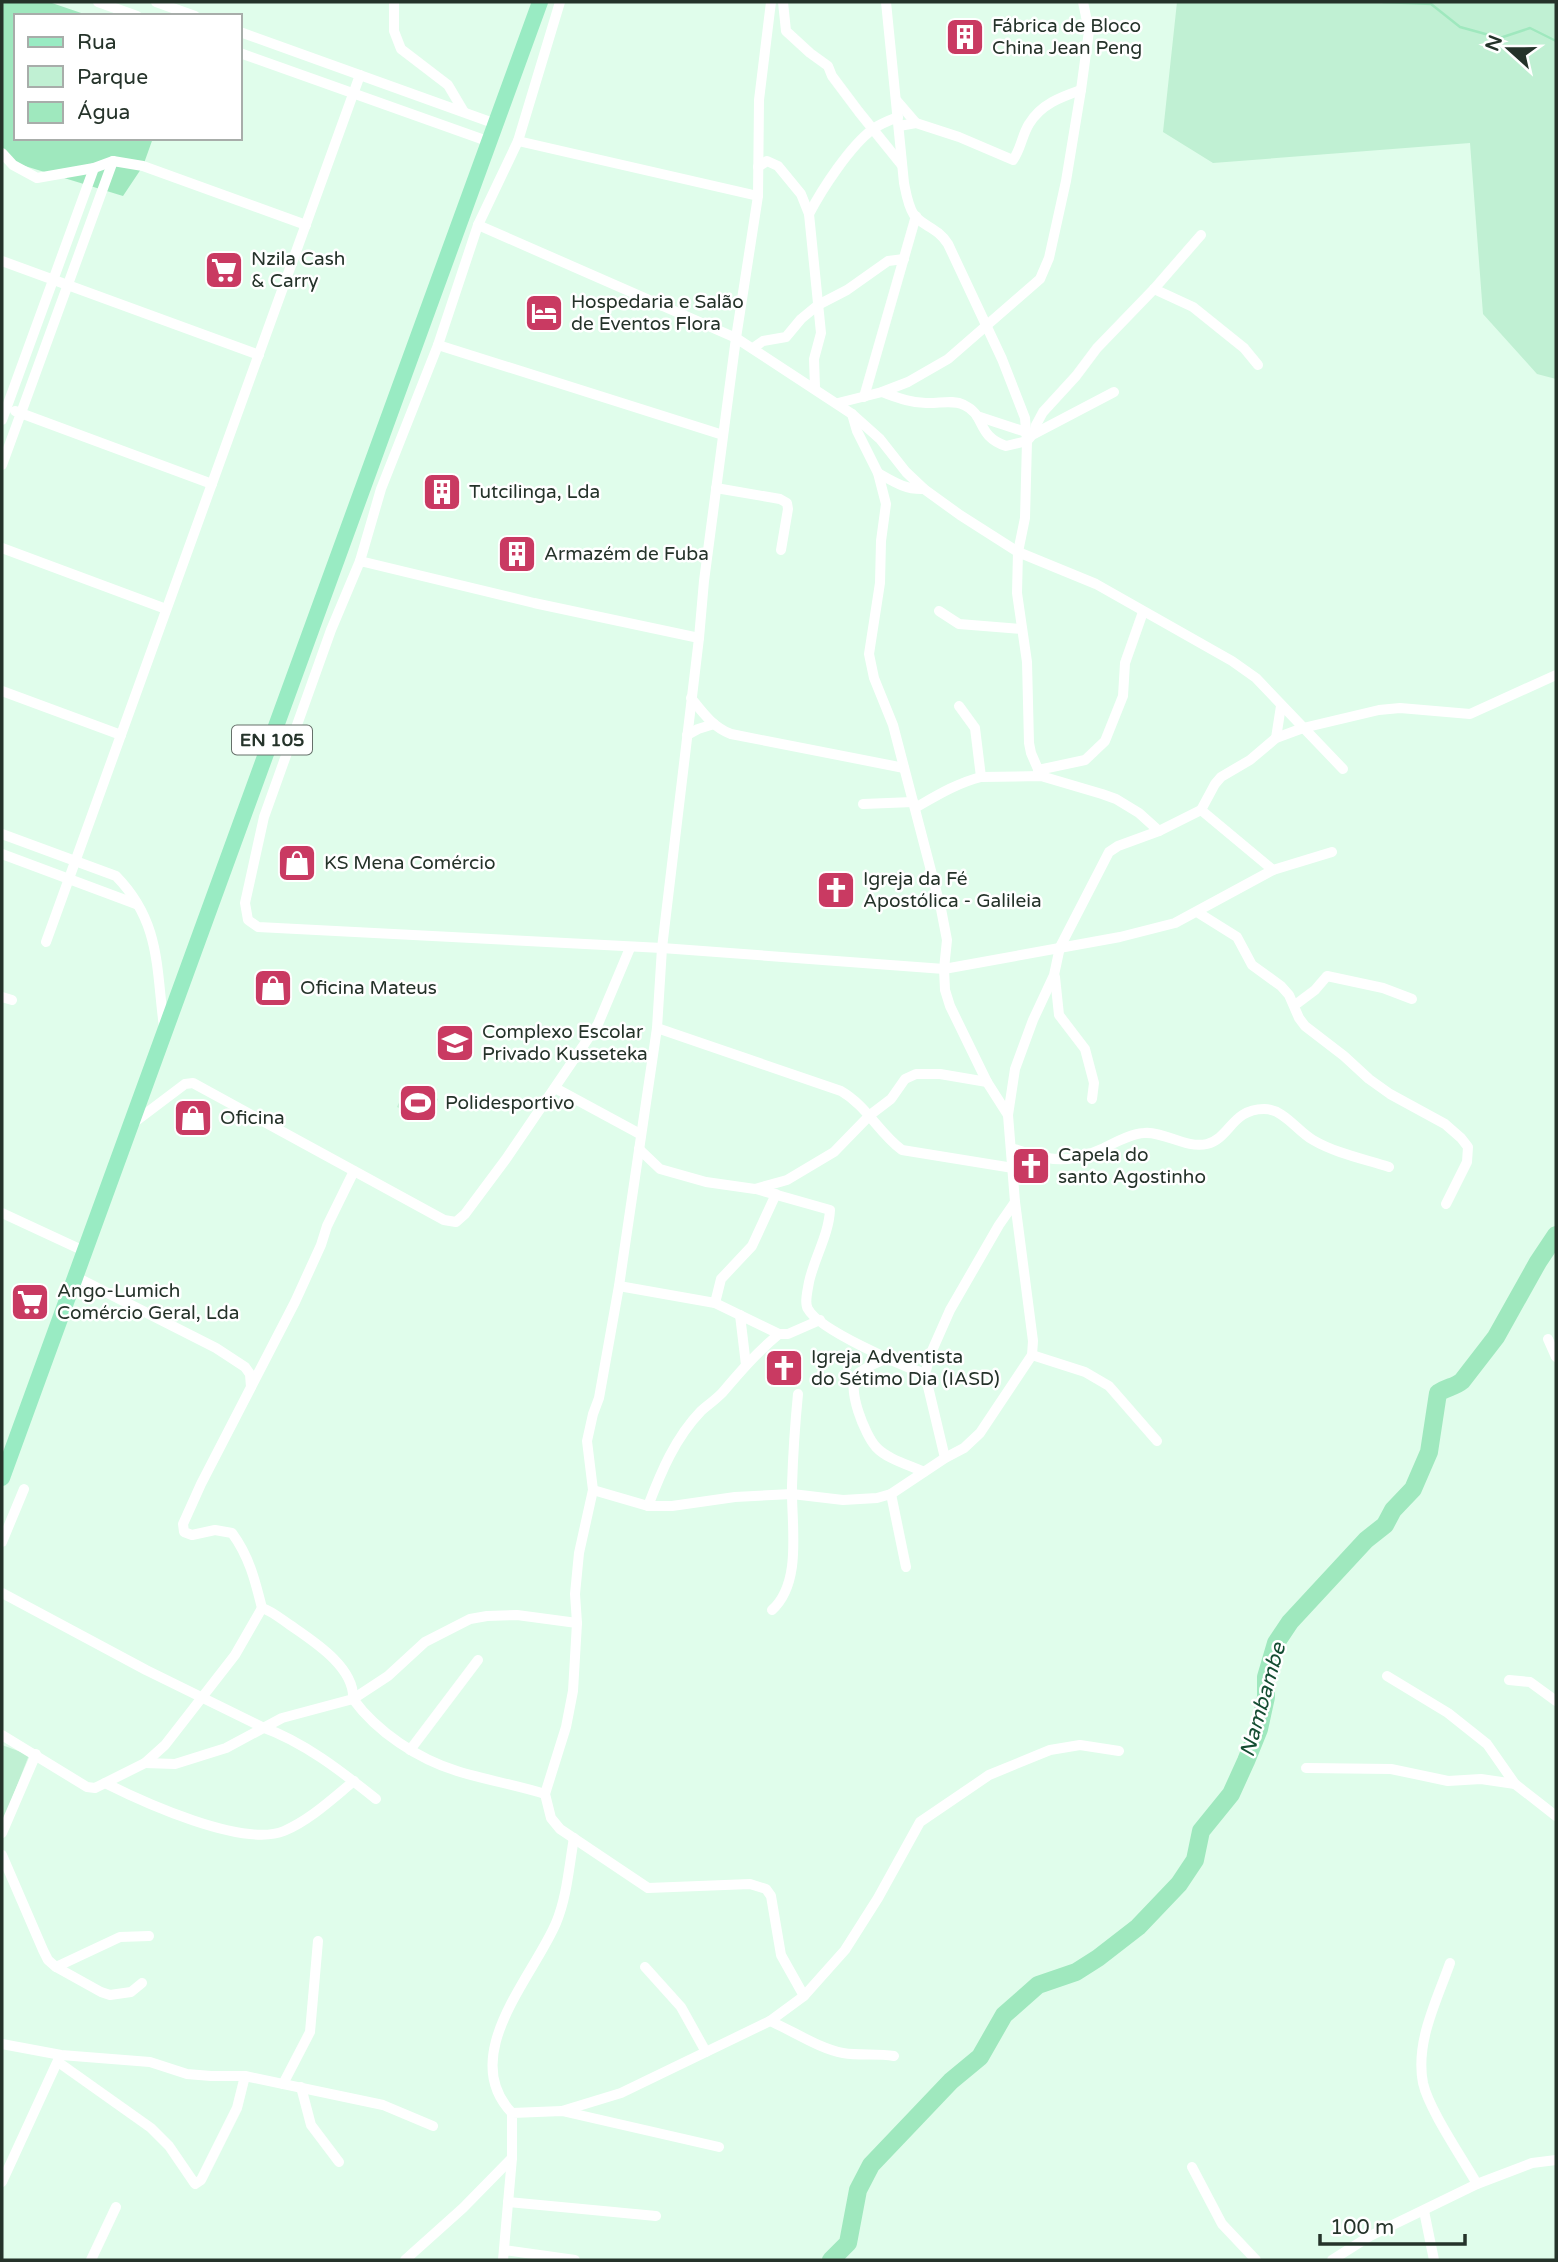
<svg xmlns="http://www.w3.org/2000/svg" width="1558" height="2262" viewBox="0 0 1558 2262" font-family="'Varela Round',sans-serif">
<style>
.green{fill:#c0f0d3}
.water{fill:#9fe8be}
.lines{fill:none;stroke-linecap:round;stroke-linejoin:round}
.stream{stroke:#9fe8be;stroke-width:2.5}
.river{stroke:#9fe8be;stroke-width:18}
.street{stroke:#fff;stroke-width:10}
.primary{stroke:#99ebc3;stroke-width:16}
.labels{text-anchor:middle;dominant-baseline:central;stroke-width:5;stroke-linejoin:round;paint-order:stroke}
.shield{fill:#fff;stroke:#66706a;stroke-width:2}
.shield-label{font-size:18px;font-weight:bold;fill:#25332a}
.poi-label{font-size:19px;fill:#25332a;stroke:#fff;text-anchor:start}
.water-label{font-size:21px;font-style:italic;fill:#144d32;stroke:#fff}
</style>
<rect width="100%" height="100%" fill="#e0fdeb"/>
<g class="green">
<path d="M1177 2H1556V379L1537 374 1483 314 1470 143 1213 163 1163 132Z"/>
<path d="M407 1085 438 1099 428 1121 397 1107Z"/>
<path d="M2 1745 29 1755 2 1824Z"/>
</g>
<path class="water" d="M2 2H49L90 16H16V138H153L143 166 123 196 2 159Z"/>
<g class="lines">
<path class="stream" d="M1383 2 1431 4 1460 27 1500 38 1530 28 1556 41"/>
<path class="river" d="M831 2260 848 2243 858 2190 871 2165 951 2081 980 2057 1004 2015 1038 1985 1076 1972 1098 1958 1138 1927 1179 1884 1195 1860 1201 1831 1231 1794 1246 1761 1259 1729 1266 1697V1677L1276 1643 1290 1622 1366 1540 1385 1525 1393 1510 1413 1489 1429 1452 1438 1393C1447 1387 1455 1387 1462 1381L1496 1337 1538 1262 1556 1235"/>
<g class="street">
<path d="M98 2 137 16"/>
<path d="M156 2 195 16"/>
<path d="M394 2V31L401 49 448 85 464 112"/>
<path d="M771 2 759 100 758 196 736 338 704 581 699 638 662 948 657 1028 619 1286 599 1398 593 1414 587 1441 593 1490 579 1553 575 1594 577 1623 573 1691 566 1727 545 1794 551 1818 560 1829 648 1888 750 1884 766 1889 771 1896 781 1955 804 1996"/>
<path d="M783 2 786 31 810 53 828 66 832 76 859 112 901 164"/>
<path d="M886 2 904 183C906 193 908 206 914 215 924 227 937 227 948 244L1002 359 1025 418 1027 441 1025 518 1018 552 1017 593 1027 662 1029 743 1031 753 1041 776"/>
<path d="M240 32 496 124"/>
<path d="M240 53 490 142"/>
<path d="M897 101 916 123"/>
<path d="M899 126 916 123 959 137 1013 160C1021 149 1022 135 1029 124 1041 104 1061 97 1081 90"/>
<path d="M518 141 758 196"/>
<path d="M2 153 13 165 37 178 94 168 113 161 143 166 306 225"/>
<path d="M758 167 767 161 778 166 801 194 809 214 821 333 814 359 815 388"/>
<path d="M809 214C822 189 850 146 873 129 880 124 890 120 898 117"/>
<path d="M478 225 736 338 852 414 880 439 906 472 924 489 960 515 1018 552 1096 584 1232 661 1256 678 1343 769"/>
<path d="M2 261 259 355"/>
<path d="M1154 289 1193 307 1244 348 1258 365"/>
<path d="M438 345 723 435"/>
<path d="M753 348 763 341 786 337 801 319 818 305 847 290 888 261 904 259"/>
<path d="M882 392C896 397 910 403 926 403 938 404 953 399 964 405 986 415 976 436 1006 446L1027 441 1032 435 1114 392"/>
<path d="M864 397 916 216"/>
<path d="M838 403 882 392 908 382 948 359 1040 279 1049 258 1066 181 1081 90 1089 31 1083 2"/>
<path d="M15 411 212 484"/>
<path d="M977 416 1032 434"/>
<path d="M2 420 94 168"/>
<path d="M1035 433 1036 425 1043 412 1076 376 1097 348 1154 289 1201 235"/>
<path d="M2 465 113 161"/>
<path d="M878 473C894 482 906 490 924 489"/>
<path d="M716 488 780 499 787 503 788 509 781 550"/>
<path d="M2 548 166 609"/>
<path d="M360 561 381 489 438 345 478 225 518 141 560 2"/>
<path d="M939 611 959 624 1022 629"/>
<path d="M699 638 534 603 360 561 331 630 264 817 245 903 248 920 258 927 662 948 944 969 1120 937 1175 923 1273 870 1332 852"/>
<path d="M2 691 121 735"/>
<path d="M691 698C703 713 713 727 731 734L904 768"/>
<path d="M959 706 975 728 981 777"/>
<path d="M687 735 698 729 714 724"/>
<path d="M1276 738 1281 706"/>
<path d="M1038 770 1085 760 1105 741 1123 696 1125 663 1143 612"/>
<path d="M863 804 913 802"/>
<path d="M915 808C936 796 957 783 981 777L1041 776 1102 794 1116 799 1139 813 1159 831"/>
<path d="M1201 810 1273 870"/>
<path d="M2 834 116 876C161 922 156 968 164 1027"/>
<path d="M2 854 136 904"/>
<path d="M1197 912 1237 937 1252 965 1281 986 1289 995 1299 1018 1305 1026 1344 1056 1369 1079 1390 1094 1445 1124 1461 1138 1468 1147 1467 1162 1446 1204"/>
<path d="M46 942 360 75"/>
<path d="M1055 977 1059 1015 1085 1049 1094 1083 1092 1099"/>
<path d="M2 997 12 1000"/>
<path d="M1295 1005 1315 990 1327 976 1383 988 1412 999"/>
<path d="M657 1028 841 1091C867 1106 878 1132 902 1150L1013 1168"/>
<path d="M555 1088 640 1134"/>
<path d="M1008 1115 1015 1069 1033 1020 1054 975 1060 947 1109 852 1118 846 1159 831 1201 810 1215 784 1221 777 1250 760 1276 738 1303 728 1379 710 1400 708 1470 714 1556 675"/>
<path d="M132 1124 185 1084 193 1083 444 1220 456 1222 465 1214 506 1159 598 1024 630 948"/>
<path d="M1011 1148C1051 1160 1064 1166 1104 1148 1116 1142 1130 1134 1144 1133 1164 1131 1186 1149 1207 1144 1230 1138 1232 1109 1264 1109 1284 1109 1297 1131 1313 1140 1335 1153 1364 1159 1389 1167"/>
<path d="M639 1149 660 1169 706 1182 755 1189 787 1180 834 1152 870 1115 891 1099 905 1079 916 1074H940L987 1082"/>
<path d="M756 1189 830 1210C829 1234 814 1259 809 1282 808 1289 804 1303 808 1309 819 1330 901 1365 925 1374"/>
<path d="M2 1213 84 1251"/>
<path d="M74 1276 216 1348 245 1367 250 1374 251 1387"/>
<path d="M619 1286 715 1303 779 1334H788L820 1320"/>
<path d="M715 1303 721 1279 752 1246 776 1194"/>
<path d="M740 1315 746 1365"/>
<path d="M1548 1339 1556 1357"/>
<path d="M1032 1355 1085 1372 1109 1386 1157 1441"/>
<path d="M885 1359C877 1363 861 1369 857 1375 846 1388 865 1435 876 1447 887 1459 909 1465 924 1472"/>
<path d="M945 1458 925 1374 931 1353 950 1310 999 1225 1015 1202"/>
<path d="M593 1490 648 1506H672L735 1497 792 1494 843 1500 877 1498 891 1494 945 1458 964 1448 980 1433 1032 1355 1033 1341 1015 1202 1008 1115 987 1082 950 1006 945 990 944 969 947 940 941 909 893 725 874 678 869 654 880 583 881 541 886 504 878 473 857 431 852 414"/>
<path d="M891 1494 906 1567"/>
<path d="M648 1506C661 1472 675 1438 701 1411 708 1405 715 1400 722 1393 740 1372 757 1352 779 1334"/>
<path d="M2 1542 24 1489"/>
<path d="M2 1593 146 1670 262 1727C304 1742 341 1771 376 1799"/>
<path d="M262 1608C255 1580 249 1556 232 1533L215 1530 192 1535 184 1532 183 1524 201 1484 295 1302 321 1245 327 1226 354 1171"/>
<path d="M772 1610C803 1582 791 1524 792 1486 793 1455 795 1424 798 1394"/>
<path d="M1387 1676 1448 1713 1487 1744 1515 1784 1556 1816"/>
<path d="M1509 1680 1530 1682 1556 1701"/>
<path d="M2 1735 87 1787 95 1788 145 1763 165 1745 235 1655 262 1608C272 1611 281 1619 290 1625 313 1641 355 1667 353 1699 377 1732 418 1759 457 1771 486 1780 516 1785 545 1794"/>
<path d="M410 1750 478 1660"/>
<path d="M145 1763 175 1764 226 1748 282 1718 353 1699 388 1676 425 1642 470 1619 487 1616 517 1615 577 1623"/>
<path d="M1306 1768 1391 1769 1448 1781 1481 1779 1515 1784"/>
<path d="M105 1783C143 1802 243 1848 284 1831 310 1820 332 1799 354 1781"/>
<path d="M2 1833 36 1754"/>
<path d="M2 1855 43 1950 48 1960 56 1967 101 1992 110 1995 131 1992 142 1983"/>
<path d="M1450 1963C1437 2000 1415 2042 1423 2083 1429 2110 1463 2159 1477 2184"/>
<path d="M56 1967 120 1937 149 1936"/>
<path d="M645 1967 681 2007 706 2052"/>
<path d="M770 2021C793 2031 820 2049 843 2053 860 2056 877 2053 894 2056"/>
<path d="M2 2044 61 2055 150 2062 187 2074 211 2076H245L383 2105 433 2126"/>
<path d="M58 2062 151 2128 169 2146 195 2184 201 2180 237 2108 245 2076"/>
<path d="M283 2084 310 2032 318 1941"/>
<path d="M301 2087 311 2125 339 2162"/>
<path d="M562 2111 621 2093 770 2021 804 1996 845 1950 878 1898 920 1822 989 1775 1050 1750 1080 1745 1119 1751"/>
<path d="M512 2113C457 2056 533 1977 556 1923 567 1897 569 1866 574 1838"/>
<path d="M1192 2167 1222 2224 1256 2260"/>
<path d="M2 2182 59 2058"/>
<path d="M508 2202 656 2216"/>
<path d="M1424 2211 1434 2260"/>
<path d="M504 2250 575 2260"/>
<path d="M91 2260 116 2207"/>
<path d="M405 2260 463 2208 512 2158"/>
<path d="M503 2260 512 2158V2113L562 2111 719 2147"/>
<path d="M1332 2260 1370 2236 1477 2184 1532 2163 1556 2160"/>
</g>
<path class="primary" d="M2 1478 540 2"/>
</g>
<defs>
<g id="building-square" transform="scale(2.0125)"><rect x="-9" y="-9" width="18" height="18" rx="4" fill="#c93a62" stroke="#fff"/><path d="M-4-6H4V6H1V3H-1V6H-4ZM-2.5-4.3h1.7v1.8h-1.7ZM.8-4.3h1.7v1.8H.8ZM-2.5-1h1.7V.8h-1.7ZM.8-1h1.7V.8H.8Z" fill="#fff"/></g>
<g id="supermarket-square" transform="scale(2.0125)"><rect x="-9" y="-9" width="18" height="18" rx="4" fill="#c93a62" stroke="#fff"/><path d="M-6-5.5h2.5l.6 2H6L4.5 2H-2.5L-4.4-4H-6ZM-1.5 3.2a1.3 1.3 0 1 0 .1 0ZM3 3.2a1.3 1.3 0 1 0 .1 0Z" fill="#fff"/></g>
<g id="hotel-square" transform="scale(2.0125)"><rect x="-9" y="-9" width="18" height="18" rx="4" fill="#c93a62" stroke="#fff"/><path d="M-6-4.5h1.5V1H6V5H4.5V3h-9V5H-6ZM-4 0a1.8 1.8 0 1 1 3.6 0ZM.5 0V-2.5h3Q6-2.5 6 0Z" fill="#fff"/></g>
<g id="shop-square" transform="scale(2.0125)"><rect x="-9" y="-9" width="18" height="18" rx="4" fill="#c93a62" stroke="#fff"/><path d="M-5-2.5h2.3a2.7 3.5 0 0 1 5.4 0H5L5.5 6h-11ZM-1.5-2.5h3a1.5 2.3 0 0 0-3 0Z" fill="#fff"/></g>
<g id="church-square" transform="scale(2.0125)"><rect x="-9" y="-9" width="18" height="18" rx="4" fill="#c93a62" stroke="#fff"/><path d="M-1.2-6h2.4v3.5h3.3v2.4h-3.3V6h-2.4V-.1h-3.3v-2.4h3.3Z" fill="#fff"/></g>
<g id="school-square" transform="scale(2.0125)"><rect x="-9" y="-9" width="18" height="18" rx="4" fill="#c93a62" stroke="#fff"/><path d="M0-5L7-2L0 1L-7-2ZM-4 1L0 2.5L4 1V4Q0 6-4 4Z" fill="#fff"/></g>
<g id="stadium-square" transform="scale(2.0125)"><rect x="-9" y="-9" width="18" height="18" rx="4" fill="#c93a62" stroke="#fff"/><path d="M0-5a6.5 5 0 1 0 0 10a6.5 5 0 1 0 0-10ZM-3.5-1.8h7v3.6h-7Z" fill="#fff"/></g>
</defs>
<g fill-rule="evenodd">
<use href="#building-square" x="965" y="37"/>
<use href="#supermarket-square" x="224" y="270"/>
<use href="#hotel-square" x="544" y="313"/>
<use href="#building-square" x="442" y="492"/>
<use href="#building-square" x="517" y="554"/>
<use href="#shop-square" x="297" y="863"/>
<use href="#church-square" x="836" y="890"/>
<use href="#shop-square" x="273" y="988"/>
<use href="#school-square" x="455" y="1043"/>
<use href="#stadium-square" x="418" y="1103"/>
<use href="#shop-square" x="193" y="1118"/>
<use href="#church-square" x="1031" y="1166"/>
<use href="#supermarket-square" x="30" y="1302"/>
<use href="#church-square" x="784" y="1368"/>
</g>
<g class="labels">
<rect class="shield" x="232" y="725.5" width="80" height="29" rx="5"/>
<g class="shield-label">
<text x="272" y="740">EN 105</text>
</g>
<g class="poi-label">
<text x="992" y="26">Fábrica de Bloco<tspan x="992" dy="22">China Jean Peng</tspan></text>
<text x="251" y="259">Nzila Cash<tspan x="251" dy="22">&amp; Carry</tspan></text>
<text x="571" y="302">Hospedaria e Salão<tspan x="571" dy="22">de Eventos Flora</tspan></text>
<text x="469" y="492">Tutcilinga, Lda</text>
<text x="544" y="554">Armazém de Fuba</text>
<text x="324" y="863">KS Mena Comércio</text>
<text x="863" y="879">Igreja da Fé<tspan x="863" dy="22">Apostólica - Galileia</tspan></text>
<text x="300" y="988">Oficina Mateus</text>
<text x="482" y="1032">Complexo Escolar<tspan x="482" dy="22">Privado Kusseteka</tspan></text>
<text x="445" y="1103">Polidesportivo</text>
<text x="220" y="1118">Oficina</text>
<text x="1058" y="1155">Capela do<tspan x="1058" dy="22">santo Agostinho</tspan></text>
<text x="57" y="1291">Ango-Lumich<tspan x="57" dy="22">Comércio Geral, Lda</tspan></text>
<text x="811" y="1357">Igreja Adventista<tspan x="811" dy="22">do Sétimo Dia (IASD)</tspan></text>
</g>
<g class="water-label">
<text transform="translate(1263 1700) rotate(-74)">Nambambe</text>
</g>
</g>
<rect width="1558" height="2262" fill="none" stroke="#25332a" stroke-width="7"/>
<rect x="14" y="14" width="228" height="126" fill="#ffffff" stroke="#a8adaa" stroke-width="2"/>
<rect x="28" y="37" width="35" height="10" fill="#99ebc3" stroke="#a8adaa" stroke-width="2"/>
<text x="77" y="49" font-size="21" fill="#25332a">Rua</text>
<rect x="28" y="66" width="35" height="21" fill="#c0f0d3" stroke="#a8adaa" stroke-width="2"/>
<text x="77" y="84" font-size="21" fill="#25332a">Parque</text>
<rect x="28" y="102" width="35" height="21" fill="#9fe8be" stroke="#a8adaa" stroke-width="2"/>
<text x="77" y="119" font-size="21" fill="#25332a">Água</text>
<g transform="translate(1509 49) rotate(291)" stroke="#ffffff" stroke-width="5" paint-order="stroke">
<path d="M0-5L12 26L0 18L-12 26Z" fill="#25332a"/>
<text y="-10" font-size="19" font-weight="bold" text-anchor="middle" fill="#25332a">N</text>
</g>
<path d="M1320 2234v10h145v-10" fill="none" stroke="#25332a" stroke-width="3.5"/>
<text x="1330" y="2234" font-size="21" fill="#25332a" stroke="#ffffff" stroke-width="5" paint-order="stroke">100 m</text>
</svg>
